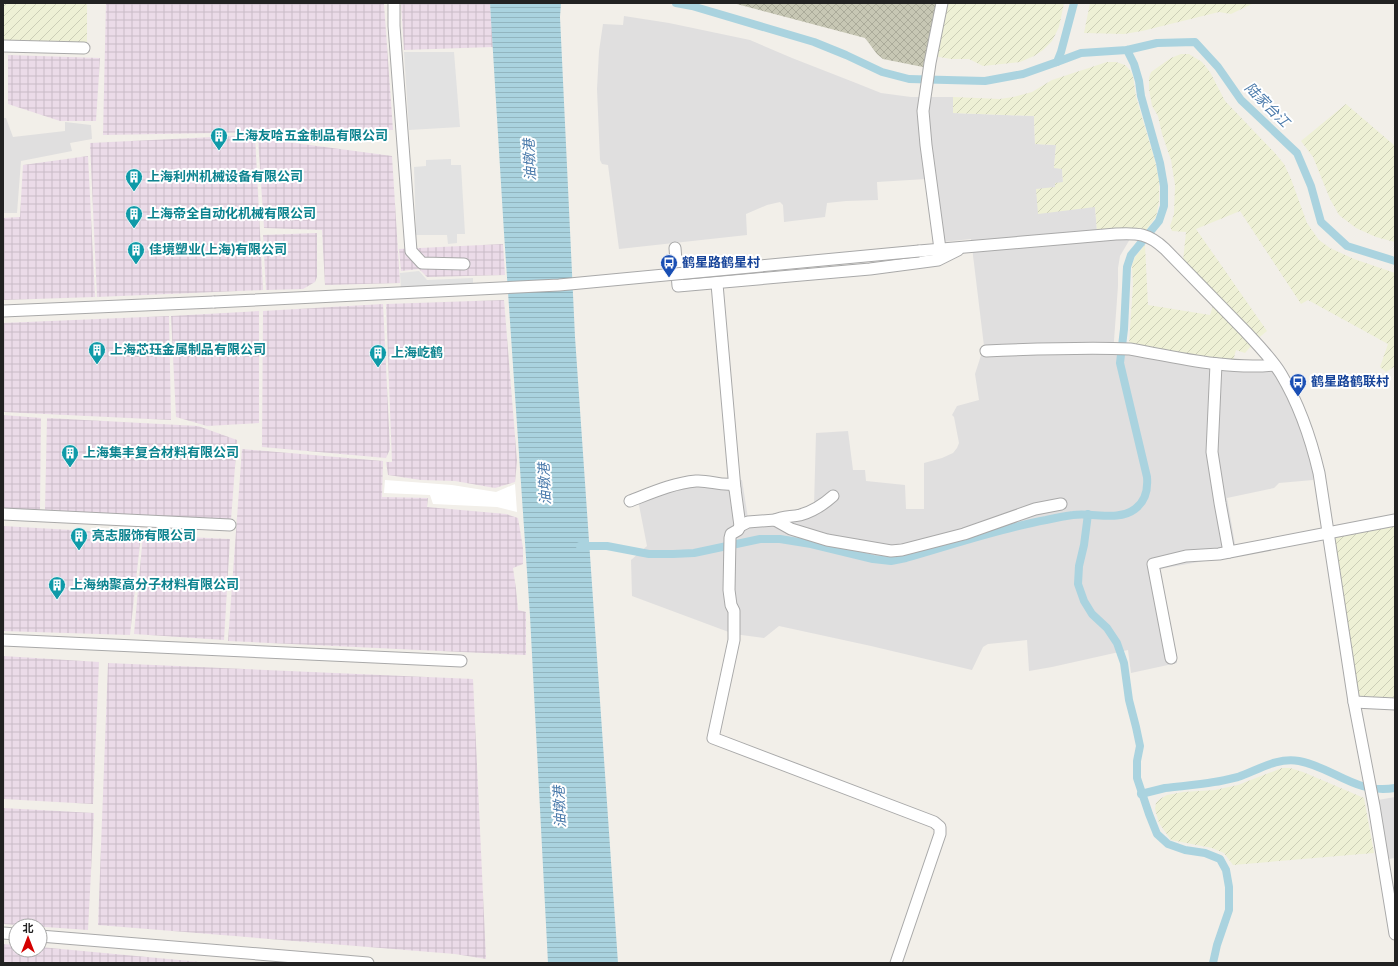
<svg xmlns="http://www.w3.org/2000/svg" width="1398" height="966" viewBox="0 0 1398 966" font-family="'Varela Round','Noto Sans SC',sans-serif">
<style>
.residential{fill:#e0dfdf}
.industrial{fill:url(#industrial-grid)}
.construction{fill:url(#construction-cross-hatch)}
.farmland{fill:url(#farmland-furrows)}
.parking{fill:#e2e2e2}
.water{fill:url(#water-rules)}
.pier{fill:#fff}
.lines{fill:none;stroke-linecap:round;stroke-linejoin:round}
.canal{stroke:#aad3df;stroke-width:8}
.minor-casing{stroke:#a9a9a9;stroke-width:13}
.minor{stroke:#fff;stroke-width:11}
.minor-bridge-casing{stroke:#a9a9a9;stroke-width:13;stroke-linecap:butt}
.minor-bridge{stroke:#fff;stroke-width:11}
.labels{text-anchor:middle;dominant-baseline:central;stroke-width:4;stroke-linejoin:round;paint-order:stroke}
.culture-label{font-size:13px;font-weight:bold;fill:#0d838f;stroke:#fff;text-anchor:start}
.transit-label{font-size:13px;font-weight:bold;fill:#164399;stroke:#fff;text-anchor:start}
.water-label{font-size:14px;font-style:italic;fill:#4a7aab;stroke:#fff}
</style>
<defs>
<pattern id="industrial-grid" width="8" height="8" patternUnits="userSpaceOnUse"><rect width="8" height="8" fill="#ebdbe8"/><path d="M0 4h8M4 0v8" fill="none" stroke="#c9bcc7"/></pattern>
<pattern id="construction-cross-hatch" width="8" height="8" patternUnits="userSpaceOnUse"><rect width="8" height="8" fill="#c7c7b4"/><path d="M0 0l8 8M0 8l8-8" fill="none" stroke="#abab9a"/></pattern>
<pattern id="farmland-furrows" width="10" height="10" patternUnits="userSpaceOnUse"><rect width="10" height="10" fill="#eef0d5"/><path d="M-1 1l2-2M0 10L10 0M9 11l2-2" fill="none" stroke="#ccceb7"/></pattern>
<pattern id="water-rules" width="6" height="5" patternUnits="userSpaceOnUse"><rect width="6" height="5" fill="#aad3df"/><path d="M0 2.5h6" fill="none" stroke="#92b5bf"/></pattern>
</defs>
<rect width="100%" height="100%" fill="#f2efe9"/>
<g class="residential">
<path d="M624 16 669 23 750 40 792 58 856 83 881 93 911 97H953V113L1034 116 1035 144 1056 145 1054 168H1062L1063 183H1056L1095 207 1097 231 1130 239 1120 256 1118 268V286L1113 354 1128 355 1209 367 1271 369 1285 393 1298 420 1307 447 1313 468V480L1279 483 1274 488 1227 498 1237 555 1160 569 1177 663 1131 673 1128 650 1052 667 1029 671 1027 640 988 644 983 647 972 670 871 646 779 626 764 638 734 634 632 596 631 560 647 546 637 495 742 480 748 518 772 517 814 506 816 433 848 431 853 470H865L866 481 905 485 906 509H924V463L942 458 953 453 957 448 959 443 954 417 952 415 957 406 979 400 975 374 984 346 971 239 933 243 926 179 877 182 878 200 846 201 827 203 825 217 784 222 783 205 780 202 767 205 746 214 747 235 619 249 608 165 602 164 600 160 597 89 599 51 603 24 623 25Z"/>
<path d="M3 118H6L13 137 65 131V122L91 125 92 139 70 143 72 151 21 161 17 213H3Z"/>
<path d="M1395 797V858L1388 859 1378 800Z"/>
</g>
<g class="industrial">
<path d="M106 3 384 4 393 130 103 135Z"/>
<path d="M401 3H490L493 47 404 50Z"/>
<path d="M8 55 100 58 96 121H60L8 104Z"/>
<path d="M255 135 263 290 97 297 90 143Z"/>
<path d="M258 138 392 156 400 283 325 285 322 230 264 228Z"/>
<path d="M88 156 95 297 3 300V218L20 217 23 165Z"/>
<path d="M317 233V277L315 282 303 289 266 290 263 235Z"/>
<path d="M503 244 505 275 427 277 419 269 401 271 399 249Z"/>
<path d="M504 300 517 461 515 482 495 488 455 481 421 480 388 475 386 462H392L386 304Z"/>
<path d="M383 304 390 449 386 458 262 447 263 311Z"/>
<path d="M259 311V423L207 426 176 417 171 316Z"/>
<path d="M169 316 171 420 3 412V323Z"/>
<path d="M3 415 41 418 40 511 3 509Z"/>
<path d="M47 418 198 426 237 440 231 520 45 510Z"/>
<path d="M242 449 383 461 382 497 428 498 427 507 506 514 518 518 523 548V564L513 568 516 589 518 610 526 612V655L228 641Z"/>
<path d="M3 526 141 534 130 635 3 631Z"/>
<path d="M143 535 230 539 224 640 134 634Z"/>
<path d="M3 656 99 662 93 804 3 799Z"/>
<path d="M108 663 473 679 486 959 455 954 98 925Z"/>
<path d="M3 808 94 813 88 930 3 924Z"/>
<path d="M3 944 16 945V950H40V947L211 963H3Z"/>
</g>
<path class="construction" d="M733 3H938L923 67 883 59 877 54 865 38Z"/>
<g class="farmland">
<path d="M3 3H87V43L3 40Z"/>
<path d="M946 3H1064L1059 27 1052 41 1043 50 1034 56 1020 62 983 66 969 59H951L934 56Z"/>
<path d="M1090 3H1254L1231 14 1219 12 1142 31 1124 34 1084 33Z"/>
<path d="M1181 54H1189L1202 62 1210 72 1225 101 1274 152 1284 164 1291 179 1307 223 1319 240 1330 248 1354 259 1395 273V366L1386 372 1380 367 1388 344 1308 300 1301 304 1240 211 1196 229 1267 331 1256 340 1190 266 1183 261 1186 232 1172 231 1170 226 1174 214 1175 185 1171 160 1162 134 1158 116 1152 106 1149 89V78L1151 72 1171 58Z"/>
<path d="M1107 62H1116L1125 65 1130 70 1133 76 1136 97 1155 161 1159 180V201L1156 217 1146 230 1139 228H1129L1097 231 1095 207 1038 214 1036 189 1055 187V183L1063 182 1062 169 1054 168 1056 145 1035 144 1034 116 953 113V97L1000 99 1013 97 1032 92 1052 80Z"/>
<path d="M1346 104 1395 146V242L1376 237 1356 228 1339 215 1330 199 1313 157 1301 141Z"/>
<path d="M1145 245 1148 305 1210 315 1213 306 1252 345 1245 353 1236 350 1233 361 1228 362 1129 344 1133 285 1132 265 1135 257Z"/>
<path d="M1395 523V699L1358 698 1332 536Z"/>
<path d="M1282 768H1290L1303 772 1364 798 1374 853 1233 865 1224 853 1212 848 1171 840 1159 823 1155 809 1156 803 1160 799 1167 795 1183 792 1215 790 1238 785Z"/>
</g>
<g class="parking">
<path d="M404 52H454L460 127 409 130Z"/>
<path d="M451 159V165H461L465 234H457V243L448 244 447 235H416L414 167 426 166V160Z"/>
<path d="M419 271 427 280 473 278V286L401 288 400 273Z"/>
</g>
<path class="water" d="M490 3H561L560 17 575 337 618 963H548L530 616 504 233Z"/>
<path class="pier" d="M385 480 452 485 496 492 515 484 517 512 497 507 433 504 430 495 384 493Z"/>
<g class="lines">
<g class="canal">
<path d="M676 3 692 6 814 42 846 55 882 72 909 79 985 81 1023 74 1057 62 1061 52 1074 3"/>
<path d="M1057 62 1081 53 1127 50 1157 43 1195 42 1218 67 1241 100 1297 153 1311 186 1321 222 1347 246 1395 261"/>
<path d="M1088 514 1084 545 1079 566 1078 584 1084 601 1092 614 1107 628 1117 643 1124 663 1129 700 1136 727 1140 746 1137 761V778L1149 814 1157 834 1168 844 1185 850 1205 853 1220 859 1226 870 1229 887V910L1217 945 1213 963"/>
<path d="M580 546H607L649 554H673L694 553 760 539H780L811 544 873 559 891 561 906 558C952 545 998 529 1046 520 1055 518 1064 516 1073 515 1093 512 1118 522 1135 509 1146 501 1148 489 1147 477L1120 363 1124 329 1127 267 1131 255 1159 221 1164 206V186L1160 163 1141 96 1139 81 1134 64 1127 50"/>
<path d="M1141 794C1149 792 1157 790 1165 788 1181 786 1198 785 1214 782 1222 781 1230 779 1238 777 1258 770 1277 757 1299 761 1333 767 1356 795 1395 788"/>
</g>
<g class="minor-casing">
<g id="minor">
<path d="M394 3V26L411 251 422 263 464 264"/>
<path d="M3 46 84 48"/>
<path d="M675 248 678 286 870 269 938 260 958 250"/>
<path d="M940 249 926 145 923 111 930 63 942 3"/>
<path d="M919 251 1116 234C1138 233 1148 233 1165 249 1192 277 1219 304 1246 332 1258 345 1272 359 1281 374 1299 404 1311 439 1319 473L1354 702 1374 806 1395 934"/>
<path d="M717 284 735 489 740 526 738 530 731 534 730 538 729 590 731 605 734 611V640L713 738 934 822 940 827V834L896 963"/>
<path d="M3 311 214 302"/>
<path d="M986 351C1034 349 1082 347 1130 349 1175 357 1229 370 1274 365"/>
<path d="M1216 364 1212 452 1220 503 1229 552"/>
<path d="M630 501C651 493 673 483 696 481 709 480 720 486 733 484L735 489"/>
<path d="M3 514 230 525"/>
<path d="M775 520C782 516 791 517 800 515 811 512 824 504 833 496"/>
<path d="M740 526 748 522 775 520 791 529 827 540 891 551 902 550 964 534 1035 509 1061 504"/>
<path d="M3 640 461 661"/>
<path d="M1171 658 1153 564 1186 556 1219 554 1395 520"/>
<path d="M1354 702 1395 704"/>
<path d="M3 933 16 934"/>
<path d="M40 936 368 963"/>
</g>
</g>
<use href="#minor" class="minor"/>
<g class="minor-bridge-casing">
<path id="minor-bridge" d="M214 302 559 285 919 251"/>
</g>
<use href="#minor-bridge" class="minor-bridge"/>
</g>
<defs>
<g id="building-pin" transform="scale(0.9)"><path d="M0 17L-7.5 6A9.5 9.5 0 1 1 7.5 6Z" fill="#0f9aa8" stroke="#fff"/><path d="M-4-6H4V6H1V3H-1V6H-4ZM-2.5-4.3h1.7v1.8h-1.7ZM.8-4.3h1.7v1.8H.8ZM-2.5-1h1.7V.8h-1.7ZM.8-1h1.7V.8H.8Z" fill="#fff"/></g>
<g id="bus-pin" transform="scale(0.9)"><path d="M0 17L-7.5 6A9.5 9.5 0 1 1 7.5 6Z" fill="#1a4fb4" stroke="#fff"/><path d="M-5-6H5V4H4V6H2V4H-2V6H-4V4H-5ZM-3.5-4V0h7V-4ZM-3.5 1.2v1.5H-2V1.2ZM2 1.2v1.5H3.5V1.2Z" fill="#fff"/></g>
</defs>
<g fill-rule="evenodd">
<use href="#building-pin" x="219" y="136"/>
<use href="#building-pin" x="134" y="177"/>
<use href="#building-pin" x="134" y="214"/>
<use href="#building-pin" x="136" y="250"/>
<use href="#bus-pin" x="669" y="263"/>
<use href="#building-pin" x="97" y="350"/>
<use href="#building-pin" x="378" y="353"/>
<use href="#bus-pin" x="1298" y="382"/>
<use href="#building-pin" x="70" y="453"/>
<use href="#building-pin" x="79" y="536"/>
<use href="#building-pin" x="57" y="585"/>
</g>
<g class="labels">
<g class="culture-label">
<text x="232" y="136">上海友哈五金制品有限公司</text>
<text x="147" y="177">上海利州机械设备有限公司</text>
<text x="147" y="214">上海帝全自动化机械有限公司</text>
<text x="149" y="250">佳境塑业(上海)有限公司</text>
<text x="110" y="350">上海芯珏金属制品有限公司</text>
<text x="391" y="353">上海屹鹤</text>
<text x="83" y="453">上海集丰复合材料有限公司</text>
<text x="92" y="536">亮志服饰有限公司</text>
<text x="70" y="585">上海纳聚高分子材料有限公司</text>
</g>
<g class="transit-label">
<text x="682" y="263">鹤星路鹤星村</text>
<text x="1311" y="382">鹤星路鹤联村</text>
</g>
<g class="water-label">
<text transform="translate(1267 105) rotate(45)">陆家台江</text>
<text transform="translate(530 160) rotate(-93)">油墩港</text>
<text transform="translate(545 484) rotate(-93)">油墩港</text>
<text transform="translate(560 807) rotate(-93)">油墩港</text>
</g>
</g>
<rect width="1398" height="966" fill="none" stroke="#222222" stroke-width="8"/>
<g transform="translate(28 938)"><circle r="19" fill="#ffffff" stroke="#a7a7a7"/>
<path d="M0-3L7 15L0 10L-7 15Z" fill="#d40000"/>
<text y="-6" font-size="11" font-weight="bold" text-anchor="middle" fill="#222222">北</text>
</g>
</svg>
